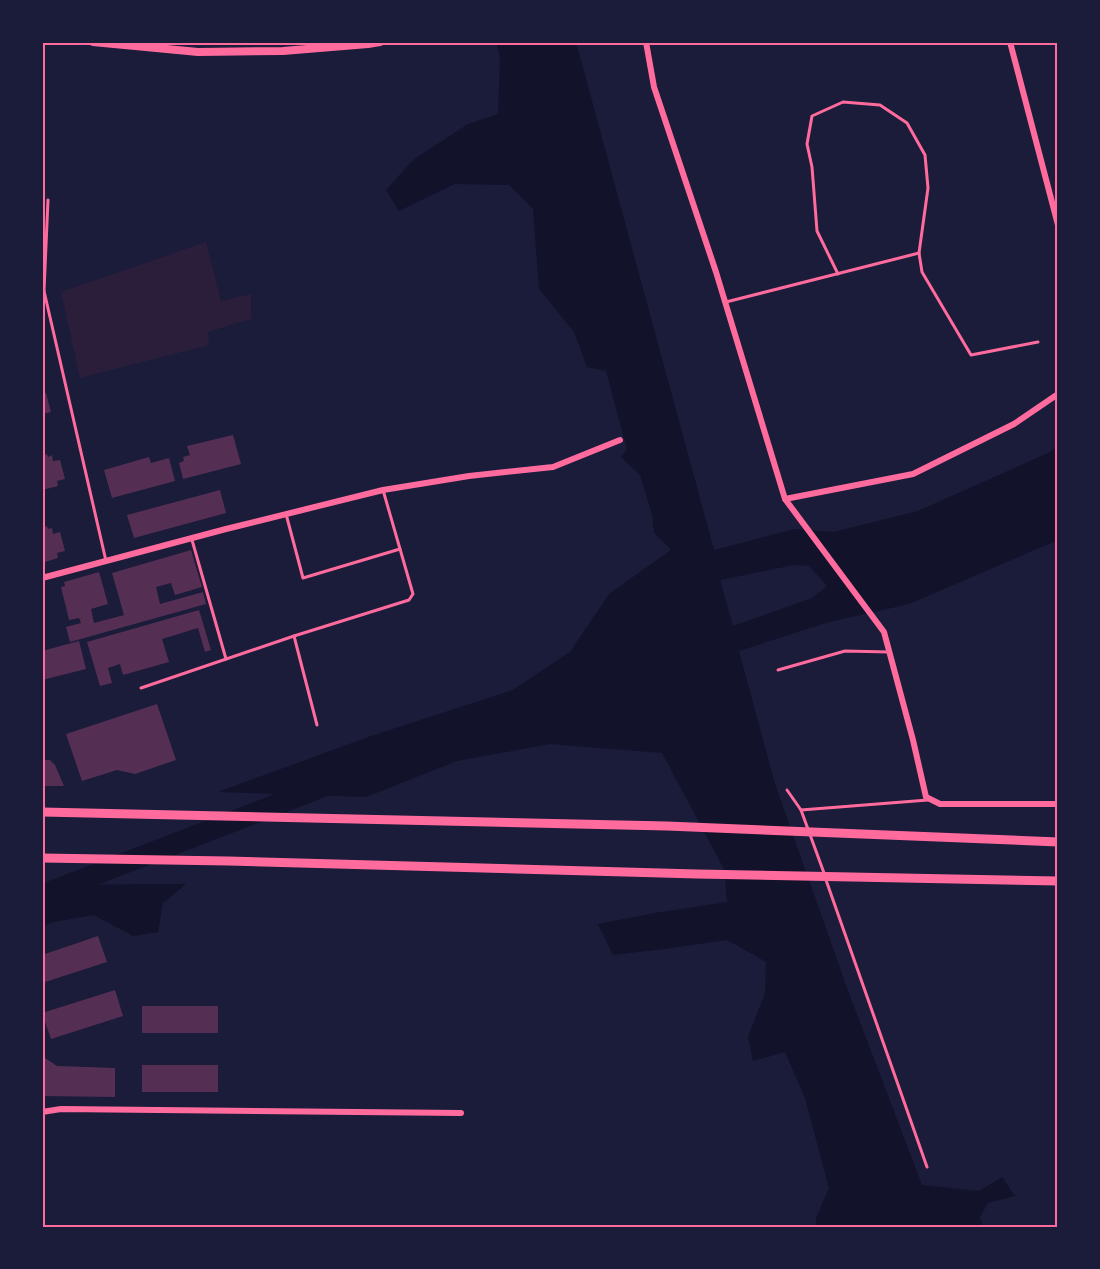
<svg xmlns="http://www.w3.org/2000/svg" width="1100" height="1269" viewBox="0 0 1100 1269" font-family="'Alegreya Sans',sans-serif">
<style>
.green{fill:#2a1e3b}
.water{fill:#12122b;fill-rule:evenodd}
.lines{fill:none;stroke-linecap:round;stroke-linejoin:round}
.river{stroke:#12122b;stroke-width:21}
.building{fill:#542f53}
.service{stroke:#ff6b9d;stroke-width:3}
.minor{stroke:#ff6b9d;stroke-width:6}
.secondary{stroke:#ff6b9d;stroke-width:8}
.primary{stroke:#ff6b9d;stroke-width:9}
.neatline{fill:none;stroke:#ff6b9d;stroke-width:2}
</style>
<rect width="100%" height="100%" fill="#1b1b3a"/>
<path class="green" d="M206 242 221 301 251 294V319L208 332 209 345 80 378 61 292Z"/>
<g class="water">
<path d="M496 42H576L714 550 794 529 833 532 918 511 1048 453 1058 446V540L909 604 829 622 739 651 775 784 847 988 922 1185 979 1191 1002 1177 1015 1196 988 1203 980 1217 983 1227H816V1218L829 1188 805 1098 785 1052 753 1061 748 1037 765 993 766 962 727 940 664 949 613 955 598 924 655 913 727 902 724 869 662 753 550 744 457 761 366 797 218 792 371 736 513 690 570 652 609 594 671 550 654 533 652 514 640 475 621 457 627 449 606 371 587 367 574 332 539 289 533 209 509 185 455 184 399 211 386 190 413 160 468 124 498 114 500 57ZM794 565 809 566 827 586 812 598 733 626 720 580Z"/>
<path d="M186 884 163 903 158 932 133 936 94 915 54 922 42 926V885Z"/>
</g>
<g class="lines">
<path class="river" d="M42 895 327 785"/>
</g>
<g class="building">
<path d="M46 393 51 412 43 414 45 419 42 420V394Z"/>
<path d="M233 435 241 464 183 479 179 463 184 461 183 457 190 455 187 446Z"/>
<path d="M47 454 48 457 52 455 53 461 60 460 65 479 57 481 58 486 42 490V456Z"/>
<path d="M149 457 151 463 169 458 175 481 112 498 104 470Z"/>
<path d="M220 490 226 513 134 538 127 515Z"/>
<path d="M47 526 48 529 52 528 53 534 60 532 65 551 57 553 58 558 42 563V528Z"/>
<path d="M191 550 202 587 175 595 171 583 156 587 160 604 203 592 206 604 70 642 66 627 81 623 79 618 69 620 61 587 65 586 64 582 99 572 108 604 91 609 94 623 124 615 112 573Z"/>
<path d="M199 610 211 650 205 652 198 628 162 639 169 662 123 675 120 664 108 668 112 683 100 686 87 642Z"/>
<path d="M79 641 86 669 42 680V651Z"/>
<path d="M157 704 176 760 135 774 117 770 82 781 66 734Z"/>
<path d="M42 760H50L55 765 64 786H42Z"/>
<path d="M98 936 107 962 42 983V955Z"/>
<path d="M115 990 123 1016 51 1039 42 1013Z"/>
<rect x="142" y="1006" width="76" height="27"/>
<path d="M42 1056 57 1066 115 1068V1097L42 1096Z"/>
<rect x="142" y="1065" width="76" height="27"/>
</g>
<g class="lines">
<g class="service">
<path d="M838 274 817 231 812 167 807 144 812 116 843 102 880 105 907 123 925 155 928 188 919 253 922 272 971 355 1038 342"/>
<path d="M44 291 106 561"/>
<path d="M42 292 44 291 48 200"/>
<path d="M726 302 919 253"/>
<path d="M286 514 303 578 400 549"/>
<path d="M192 540 226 659"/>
<path d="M294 636 317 725"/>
<path d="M778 670 845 651 889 652"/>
<path d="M141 688 294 636 409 600 413 594 383 490"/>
<path d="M787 790 801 810 824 873"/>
<path d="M801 810 928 800"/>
<path d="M826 880 927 1167"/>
</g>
<g class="minor">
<path d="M646 42 654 87 716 272 785 499 884 632 913 740 926 797 940 804H1058"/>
<path d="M1010 42 1058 225"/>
<path d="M785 499 913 474 1014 424 1058 394"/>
<path d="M42 578 226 529 383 490 469 476 553 467 620 440"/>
<path d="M42 1112 61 1109 461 1113"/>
</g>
<path class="secondary" d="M93 42 198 52 283 51 368 44 380 42"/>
<g class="primary">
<path d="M42 812 667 826 1058 842"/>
<path d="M42 858 228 861 697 874 1058 881"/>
</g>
</g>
<rect width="1100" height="1269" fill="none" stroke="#1b1b3a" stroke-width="87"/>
<rect x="44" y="44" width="1012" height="1182" class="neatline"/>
</svg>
